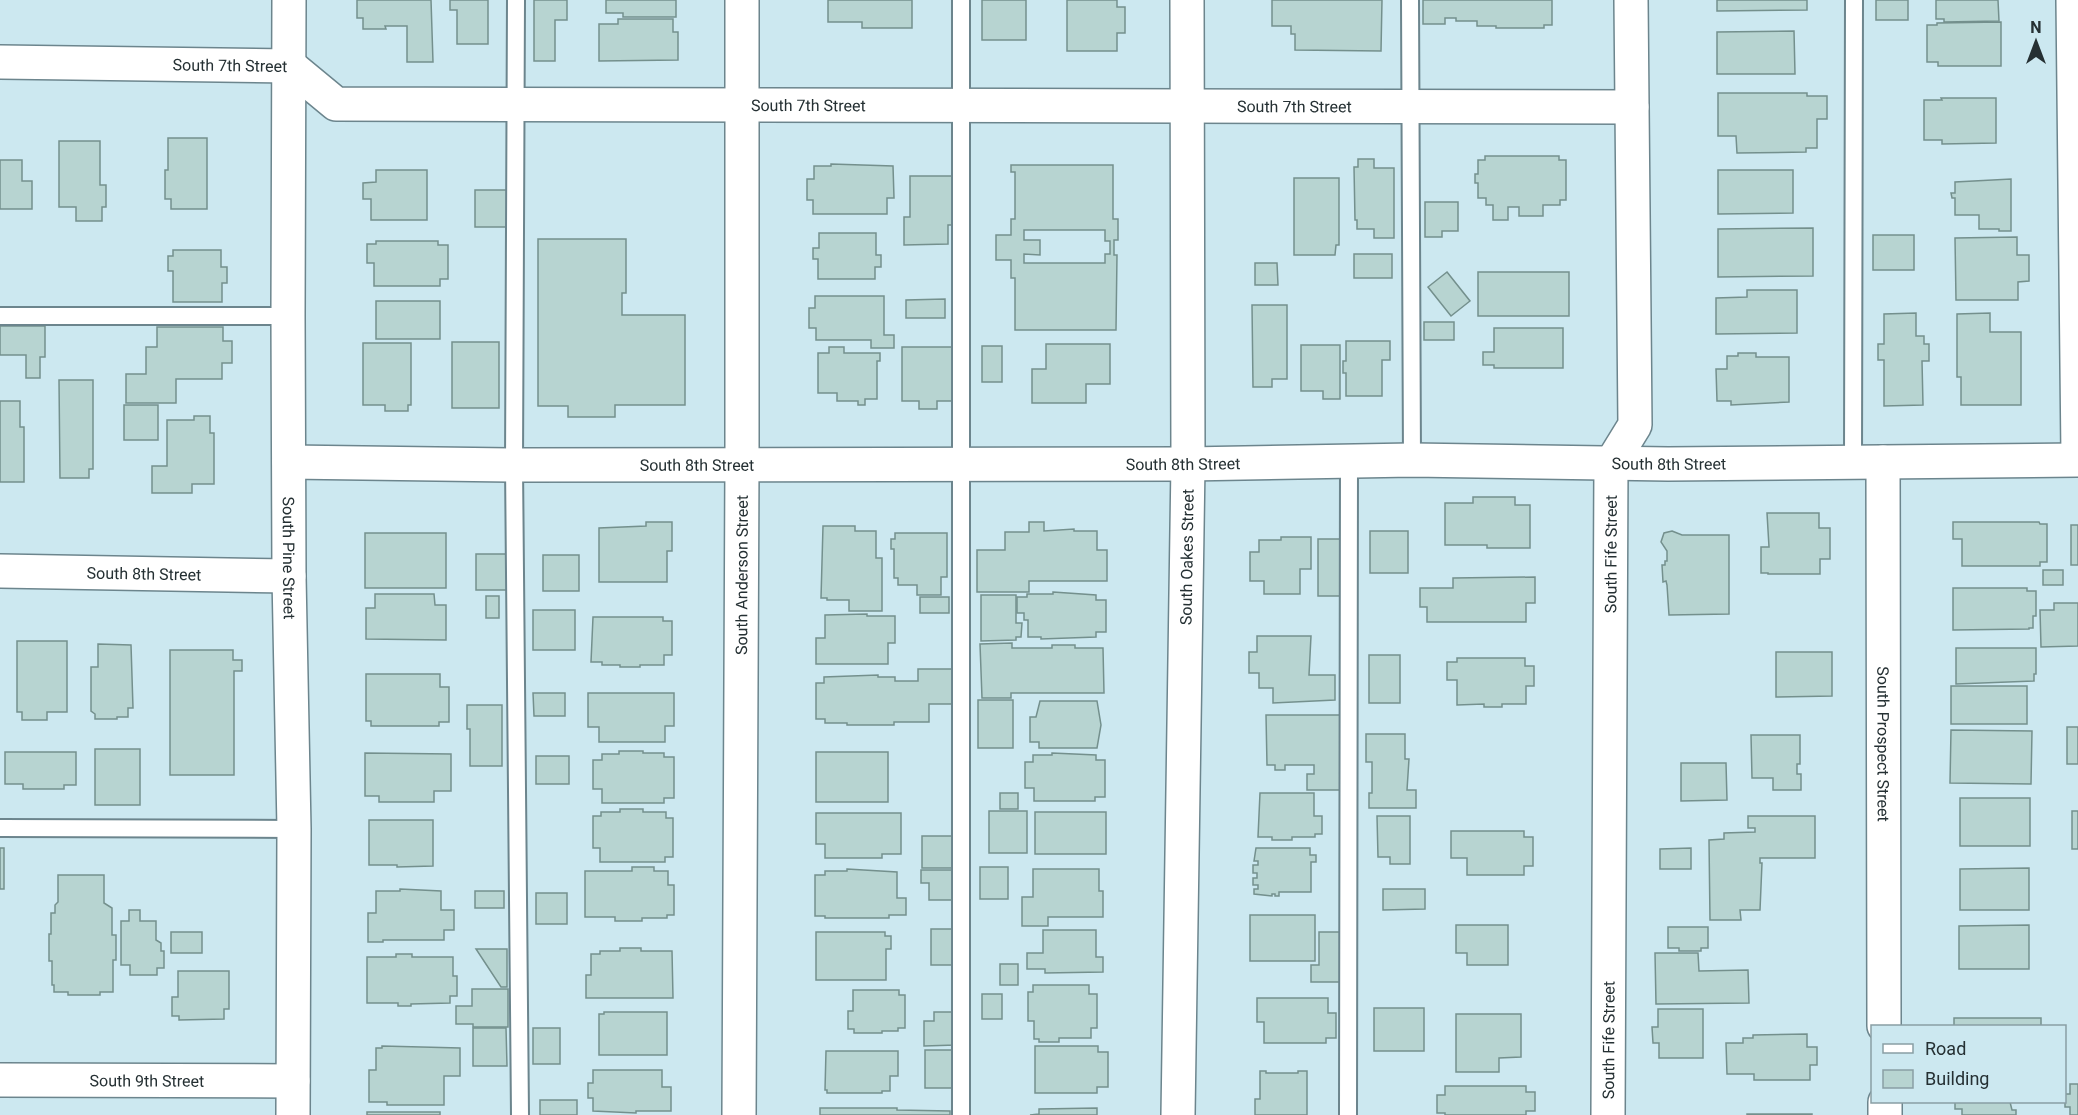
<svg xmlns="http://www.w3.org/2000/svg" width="2078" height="1115" viewBox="0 0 2078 1115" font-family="Roboto,sans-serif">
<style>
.building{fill:#b7d4d1;stroke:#74908d;stroke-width:1.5;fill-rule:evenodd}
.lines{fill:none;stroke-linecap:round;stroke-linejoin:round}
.lane-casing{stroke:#6c858d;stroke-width:20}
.street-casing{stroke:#6c858d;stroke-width:36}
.lane{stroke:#fff;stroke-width:16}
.street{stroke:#fff;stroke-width:33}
.labels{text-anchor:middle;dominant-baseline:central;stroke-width:5;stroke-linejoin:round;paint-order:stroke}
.street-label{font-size:16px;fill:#253033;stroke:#cce8f0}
</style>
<rect width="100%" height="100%" fill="#cce8f0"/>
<g class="building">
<path d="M357 0H431L433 62H407V26H385L386 29H363V18H357Z"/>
<path d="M450 0H488V44H457V10H450Z"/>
<path d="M534 0H567V20H555V61H534Z"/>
<path d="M606 0H676V17H623V13H606Z"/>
<path d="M828 0H912V28H862V22H828Z"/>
<rect x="982" y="0" width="44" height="40"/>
<path d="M1067 0H1117V7H1125V33H1117V51H1067Z"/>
<path d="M1272 0H1382L1381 51 1295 50V34H1291V26H1272Z"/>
<path d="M1423 0H1552V25H1544V28H1496V26H1477V21H1456V18H1445V24H1423Z"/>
<path d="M1717 0H1807V10L1717 11Z"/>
<rect x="1876" y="0" width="32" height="20"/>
<path d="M1936 0H1998L1999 21 1944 22V19H1936Z"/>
<path d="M618 19H673V32H678V60L599 61V24H618Z"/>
<path d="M2001 22V66H1938V62H1927V25H1937V23Z"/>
<path d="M1794 31 1795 74H1717V32Z"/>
<path d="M1718 93H1807V96H1827V119H1817V148H1806V152L1737 153 1736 136H1718Z"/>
<path d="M1941 98H1996V143L1942 144V140H1924V100H1942Z"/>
<path d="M168 138H207V209H171V199H165V170H168Z"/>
<path d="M59 141H100V185H106V207H102V221H76V207H59Z"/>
<path d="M1485 156H1559V160H1566V200H1560V205H1543V216H1519V207H1508V220H1493V205H1486V198H1478V183H1475V174H1478V160H1485Z"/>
<path d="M1358 159H1374V168H1394V238H1374V229H1357V220H1355L1354 167H1358Z"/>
<path d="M0 160H22V181H32V209H0Z"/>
<path d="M831 164 893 166 894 198H887V214H813V200H807V179H814V166H831Z"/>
<path d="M1011 165H1113V219H1118V240H1114V255H1117L1116 330H1015V278H1011V260H996V235H1011V219H1015V172H1011ZM1024 230H1105V241H1110V254H1105V263H1024V254L1040 255V240H1024Z"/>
<path d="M376 170H427V220H371V199H363V183L376 182Z"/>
<path d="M1718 170H1793V213L1718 214Z"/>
<path d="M910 176H952L953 225H948V244L904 245V217H910Z"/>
<path d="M1294 178H1339V245H1336L1335 255H1294Z"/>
<path d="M2011 179V231H1999V229H1979V215H1955V198H1952L1951 193H1955V182Z"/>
<rect x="475" y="190" width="34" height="37"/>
<path d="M1425 202H1458V231H1442V237H1425Z"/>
<path d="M1813 228V276L1718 277V229Z"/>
<path d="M819 233H876V255H881V267H875V279H818V259H813V248H819Z"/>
<rect x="1873" y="235" width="41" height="35"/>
<path d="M2017 237V255H2029V281L2018 282V300H1956L1955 238Z"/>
<path d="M538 239H626V293H622V315H685V405H615V417H568V406H538Z"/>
<path d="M376 241H438V245H448V279H440V286H374V263H367V244H376Z"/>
<path d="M173 250H221V267H227V283H222V302H173V271H168V256H173Z"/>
<rect x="1354" y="254" width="38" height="24"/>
<path d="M1255 263H1277L1278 285H1255Z"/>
<path d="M1447 272 1470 301 1451 316 1428 287Z"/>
<rect x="1478" y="272" width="91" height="44"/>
<path d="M1747 290H1797V333L1716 334V298L1747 297Z"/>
<path d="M815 296H884V335H894V348H871V340H816V328H809V308H815Z"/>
<path d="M945 299V318H906V300Z"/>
<rect x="376" y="301" width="64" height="38"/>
<path d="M1252 305H1287V379H1272V387H1253Z"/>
<path d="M1916 313V336H1924V344H1929V361H1922L1923 405 1884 406V360H1878V344H1884V314Z"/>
<path d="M1990 313V332H2021V405H1961V377H1957V314Z"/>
<rect x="1424" y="322" width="30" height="18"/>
<path d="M0 326H45V357H40V378H26V355H0Z"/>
<path d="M157 327H223V341H232V363H222V379H176V403H126V374H146V347H157Z"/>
<path d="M1494 328H1563V368H1494V365H1483V352H1494Z"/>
<path d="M1346 341H1390V360H1382V396H1346V373H1343V361H1346Z"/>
<rect x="452" y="342" width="47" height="66"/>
<path d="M363 343H411V405H408V411H385V405H363Z"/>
<path d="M1046 344H1110V384H1086V403H1032V369H1046Z"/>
<path d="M1301 345H1340V399H1323V391H1301Z"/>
<rect x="982" y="346" width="20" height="36"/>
<path d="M829 347H844V353H880V361H877V399H865V405H858V401H837V393H818V353H829Z"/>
<path d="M902 347H952V401H937V409H919V401H902Z"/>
<path d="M1738 353H1756V357H1789V402L1731 405V401H1717L1716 369H1727V356H1738Z"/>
<path d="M59 380H93V469H89V478H60Z"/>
<path d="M0 401H20V427H24V482H0Z"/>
<rect x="124" y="405" width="34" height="35"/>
<path d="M194 416H210V433H214V484H192V493H152V466H167V420H194Z"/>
<path d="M1473 497H1515V505H1530V548H1487V545H1445V503H1473Z"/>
<path d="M1767 513H1819V528H1830V559H1820V574H1768V573H1761V547H1769Z"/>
<path d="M646 522H672V551H667V582H599V528L646 526Z"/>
<path d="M1029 522H1044V531L1074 529V531H1097V550H1107V581H1029V592H977V550H1005V532H1029Z"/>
<path d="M1953 522H2039L2040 524H2047V562H2040V566H1962V539H1953Z"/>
<rect x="2071" y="525" width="7" height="40"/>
<path d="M823 526H855V531H876V558H882V611H849V600H827V598H821Z"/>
<rect x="1370" y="531" width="38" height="42"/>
<path d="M1672 531 1682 535H1729V614L1669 615 1667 585 1666 581 1663 582 1662 565H1665V561H1667V551L1661 542 1664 533Z"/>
<rect x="365" y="533" width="81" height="55"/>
<path d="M895 533H947V577H941V595H917V585H898V578H894V549H891V539H895Z"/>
<path d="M1281 537H1311V569H1300V594H1264V581H1250V552H1259V540H1281Z"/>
<rect x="1318" y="539" width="24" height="57"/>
<rect x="476" y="554" width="32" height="36"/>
<rect x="543" y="555" width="36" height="36"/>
<rect x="2043" y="570" width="20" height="15"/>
<path d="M1535 577V603H1526V622H1427V607H1420V588H1453V578Z"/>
<path d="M1953 588H2027V591H2036V616H2033V628H2029V629L1953 630Z"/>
<path d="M1053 592 1096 595V600H1106V632H1096V637L1041 639V637H1028V620H1024V613H1017V597H1027V594H1053Z"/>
<path d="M375 594H434L435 605H446V640L366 639V608H375Z"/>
<path d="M981 595H1016V623H1022L1021 637H1016V640L981 641Z"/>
<rect x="486" y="596" width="13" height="22"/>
<rect x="920" y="597" width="29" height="16"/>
<path d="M2054 603H2078V646L2041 647 2040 610H2054Z"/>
<rect x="533" y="610" width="42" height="40"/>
<path d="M867 614V616H895V643H888V664H816V638H825V615Z"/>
<path d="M593 617H663V621H672V655H664V665H640V667H620V665H602V662H591Z"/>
<path d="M1257 636H1311L1309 675H1335V700L1273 703V688H1259V673H1249V652H1257Z"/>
<path d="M17 641H67V712H47V720H22V712H17Z"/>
<path d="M1012 643V648H1052V645H1075V648H1103L1104 693H1011V698H982L980 644Z"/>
<path d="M98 644 131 645 133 708H128V717H117V719H95V714L91 711V667H98Z"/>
<path d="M1956 648H2036V674H2034V681L1956 684Z"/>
<path d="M170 650H233V660H242V671H234V775H170Z"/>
<path d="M1776 652H1832V696L1776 697Z"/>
<rect x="1369" y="655" width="31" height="48"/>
<path d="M1457 658H1525V666H1534V686H1526V704H1502V707H1484V704L1457 705V680H1447V662H1457Z"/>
<path d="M918 669H955V704H929V722H894V725H847V723H825V719H816V683H824V677L878 675V677H895V681H918Z"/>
<path d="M366 674H440V687H449V722H439V726H371V721H366Z"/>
<rect x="1951" y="686" width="76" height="38"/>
<path d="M533 693H565V716H534Z"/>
<path d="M588 693H674V726H665V742H599V727H588Z"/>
<rect x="978" y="700" width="35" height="48"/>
<path d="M1040 701H1097L1101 725 1097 748H1039V742H1030V717H1036Z"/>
<path d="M467 705H502V766H470V729H467Z"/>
<path d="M1266 715H1344V778H1340V790H1307V774H1314V765H1285V770H1275V765H1267Z"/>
<rect x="2067" y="727" width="11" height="37"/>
<path d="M1951 730 2032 731 2031 784 1950 783Z"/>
<path d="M1366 734H1405V759H1409L1407 790H1416V808H1369V793H1372V762H1366Z"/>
<path d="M1751 735H1800V764H1797V774H1801V790H1773V778H1752Z"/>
<rect x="95" y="749" width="45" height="56"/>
<path d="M619 751H643V753H664V757H674V798H664V803H602V789H593V760H602V754H619Z"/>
<path d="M5 752H76V785H64V789H23V784H5Z"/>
<rect x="816" y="752" width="72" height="50"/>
<path d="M365 753 451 754V791H434V802H379V796H365Z"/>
<path d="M1052 753 1096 755V760H1105V797H1095V801H1034V788H1025V762H1033V755H1052Z"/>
<rect x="536" y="756" width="33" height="28"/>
<path d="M1681 763H1726L1727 800 1681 801Z"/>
<rect x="1000" y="793" width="18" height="16"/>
<path d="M1260 793H1314V816H1322V834H1315V837H1292V840H1272V837H1258Z"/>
<rect x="1960" y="798" width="70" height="48"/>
<path d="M620 809H643V812H666V818H673V857H665V862H600V848H593V816H601V812H620Z"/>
<rect x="989" y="811" width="38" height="42"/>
<rect x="2072" y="811" width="6" height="38"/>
<rect x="1035" y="812" width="71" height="42"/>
<path d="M816 813H901V854H882V858H825V844H816Z"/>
<path d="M1377 816H1410V864H1390V857H1378Z"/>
<path d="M1748 816H1815V858H1760V863H1762L1760 910H1740L1741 920H1710L1709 840 1724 839V833L1755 832V828H1748Z"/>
<path d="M369 820H433V866L397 867V865H369Z"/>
<path d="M1451 831H1524V837H1533V866H1524V875H1467V858H1451Z"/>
<rect x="922" y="836" width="31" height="32"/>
<rect x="0" y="848" width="4" height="41"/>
<path d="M1256 848H1310V855H1316V862H1311V892H1279V896H1275V894H1272V896L1254 894V889H1258V885H1253V878H1257V873H1253V865H1258V861H1254Z"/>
<path d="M1691 848V869H1660V849Z"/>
<path d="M632 867H654V871H668V885H674V915H667V918H642V921H615V917H585V871H632Z"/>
<rect x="980" y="867" width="28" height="32"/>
<path d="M2029 868V910H1960V869Z"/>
<path d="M847 869 897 872V898H906V915H889V918H825V916H815V875H825V871H847Z"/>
<path d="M1033 869H1099V891H1103V917H1048V926H1022V897H1033Z"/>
<path d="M921 870H954V900H929V883H921Z"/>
<path d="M58 875H104V903L112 908V935H116V960H113V992H100V995H68V992H54V985H52V961H49V934H51V913H55V905L58 902Z"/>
<path d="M400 889 441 891V910H454V930H444V940H383V942H368V913H376V891H400Z"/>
<path d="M1383 889H1425V909L1383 910Z"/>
<rect x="475" y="891" width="29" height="17"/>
<rect x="536" y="893" width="31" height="31"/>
<path d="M129 910H140V921H156V940L161 943V951H164V968H157V975H130V965H121V921H129Z"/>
<rect x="1250" y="915" width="65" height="46"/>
<path d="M1456 925H1508V965H1467V953H1456Z"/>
<path d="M2029 925V969H1959V926Z"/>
<path d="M1668 927H1708V948H1701V951H1679V948H1668Z"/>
<rect x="931" y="929" width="24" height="36"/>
<path d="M1043 930H1096V957H1103V972L1045 973V969H1027V953H1043Z"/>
<rect x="171" y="932" width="31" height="21"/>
<path d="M816 932H885V936H891V949H886V980H816Z"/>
<path d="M1319 932H1340V982H1311V965H1319Z"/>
<path d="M620 948H641V951H672L673 998H586V975H591V954H600V951H620Z"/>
<path d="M476 949H507V987H501Z"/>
<path d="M1655 953H1698L1699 971 1748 970 1749 1003 1656 1004Z"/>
<path d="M396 954H412V957H453V976H457V996H450V1003L411 1004V1006H398V1003H367V957H396Z"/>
<rect x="1000" y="964" width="18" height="21"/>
<path d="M178 971H229V1009H224V1019L179 1020V1016H172V997H178Z"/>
<path d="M1033 985H1089V994H1097V1028H1091V1038H1059V1042H1039V1039H1034V1021H1028V992H1033Z"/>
<path d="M472 989H508V1027H473V1024H456V1006H472Z"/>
<path d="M853 990H899V995H905V1028H898V1031H882V1033H854V1029H848V1011H853Z"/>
<rect x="982" y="994" width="20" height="25"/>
<path d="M1257 998H1328V1013H1336V1038H1326V1043H1264V1022H1257Z"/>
<rect x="1374" y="1008" width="50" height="43"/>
<path d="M1658 1009H1703V1058H1659V1043H1653L1652 1027H1658Z"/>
<path d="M604 1012H667V1055H599V1014H604Z"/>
<path d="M934 1012H956V1045L924 1046V1021H934Z"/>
<path d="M1456 1014H1521V1057L1499 1058V1072H1456Z"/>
<rect x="1954" y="1018" width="87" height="8"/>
<path d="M473 1028H506L507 1066H473Z"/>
<rect x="533" y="1028" width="27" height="36"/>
<path d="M1807 1034V1047H1817V1065H1810V1080H1754V1074H1727L1726 1043H1743V1038H1753V1035Z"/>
<path d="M382 1046 460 1048V1076H444V1105H387V1102H369V1070H376V1048H382Z"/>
<path d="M1035 1046H1098V1052H1108V1087H1097V1093H1035Z"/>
<rect x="925" y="1050" width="28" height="38"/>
<path d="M826 1051H898V1076H890V1091H882V1093H827V1090H825Z"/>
<path d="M593 1070H662V1087H671V1111H636V1113L593 1111V1098H588V1083H593Z"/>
<path d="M1260 1071H1266V1073H1298V1071H1307V1115H1255V1099H1260Z"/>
<path d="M2070 1084H2078V1115H2070V1107H2065V1094H2070Z"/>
<path d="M1445 1086H1526V1092H1535V1111H1526V1115H1445V1113H1437V1095H1445Z"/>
<rect x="540" y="1100" width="37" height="15"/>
<path d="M1955 1102H2010L2012 1110H2016V1115H1962V1109H1955Z"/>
<path d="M820 1108H897V1110L950 1111V1115H820Z"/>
<path d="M1097 1108V1115H1030L1039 1114V1109Z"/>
<rect x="367" y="1112" width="73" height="3"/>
<rect x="1747" y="1114" width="65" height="1"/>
</g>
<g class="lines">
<g class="lane-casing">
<g id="lane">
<path d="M516 0 514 465 520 1115"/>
<path d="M1410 0 1412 460"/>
<path d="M0 316H288"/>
<path d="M1853 461 1854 0"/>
<path d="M0 828 294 829"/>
<path d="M961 1115V0"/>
<path d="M1348 1115 1349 461"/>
</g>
</g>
<g class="street-casing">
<g id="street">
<path id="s1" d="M289 0 288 316 289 576 294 829 293 1115"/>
<path d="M2073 0 2078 455"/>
<path id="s2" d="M0 62 290 66 336 104 1632 107"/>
<path id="s3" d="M289 462 514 465 1188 464 1412 460 1668 464 2078 460"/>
<path id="s4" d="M1883 462 1884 1026"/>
<path id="s5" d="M0 571 289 576"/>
<path id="s6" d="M0 1080 293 1081"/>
<path d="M1885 1102V1115"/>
<path id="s7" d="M739 1115 742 464V0"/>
<path id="s8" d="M1178 1115 1188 464 1187 0"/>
<path id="s9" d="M1608 1115 1611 464 1635 425 1631 0"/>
</g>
</g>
<use href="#lane" class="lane"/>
<use href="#street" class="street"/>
</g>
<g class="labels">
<g class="street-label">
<text stroke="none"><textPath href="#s2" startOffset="230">South 7th Street</textPath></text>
<text stroke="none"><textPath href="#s2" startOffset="822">South 7th Street</textPath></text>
<text stroke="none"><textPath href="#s2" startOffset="1308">South 7th Street</textPath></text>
<text stroke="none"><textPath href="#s3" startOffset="894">South 8th Street</textPath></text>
<text stroke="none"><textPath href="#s3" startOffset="408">South 8th Street</textPath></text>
<text stroke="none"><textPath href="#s3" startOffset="1380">South 8th Street</textPath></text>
<text stroke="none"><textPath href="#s9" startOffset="561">South Fife Street</textPath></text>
<text stroke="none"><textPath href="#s1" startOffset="558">South Pine Street</textPath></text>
<text stroke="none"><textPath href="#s8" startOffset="558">South Oakes Street</textPath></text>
<text stroke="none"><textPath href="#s5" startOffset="144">South 8th Street</textPath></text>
<text stroke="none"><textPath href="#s7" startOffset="540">South Anderson Street</textPath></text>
<text stroke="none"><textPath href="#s4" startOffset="282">South Prospect Street</textPath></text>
<text stroke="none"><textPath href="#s9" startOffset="75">South Fife Street</textPath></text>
<text stroke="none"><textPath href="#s6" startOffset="147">South 9th Street</textPath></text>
</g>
</g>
<rect x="1871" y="1025" width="195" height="78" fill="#cce8f0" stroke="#899ea4" stroke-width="1.5"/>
<rect x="1883" y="1044" width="30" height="9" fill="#ffffff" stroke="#899ea4" stroke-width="1.5"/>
<text x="1925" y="1055" font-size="18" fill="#253033">Road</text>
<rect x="1883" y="1070" width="30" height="18" fill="#b7d4d1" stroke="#899ea4" stroke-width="1.5"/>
<text x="1925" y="1085" font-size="18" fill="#253033">Building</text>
<g transform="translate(2036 42)" stroke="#cce8f0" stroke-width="4.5" paint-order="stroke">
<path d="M0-4.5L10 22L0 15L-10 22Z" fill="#253033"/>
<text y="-9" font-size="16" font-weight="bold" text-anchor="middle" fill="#253033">N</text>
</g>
</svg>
